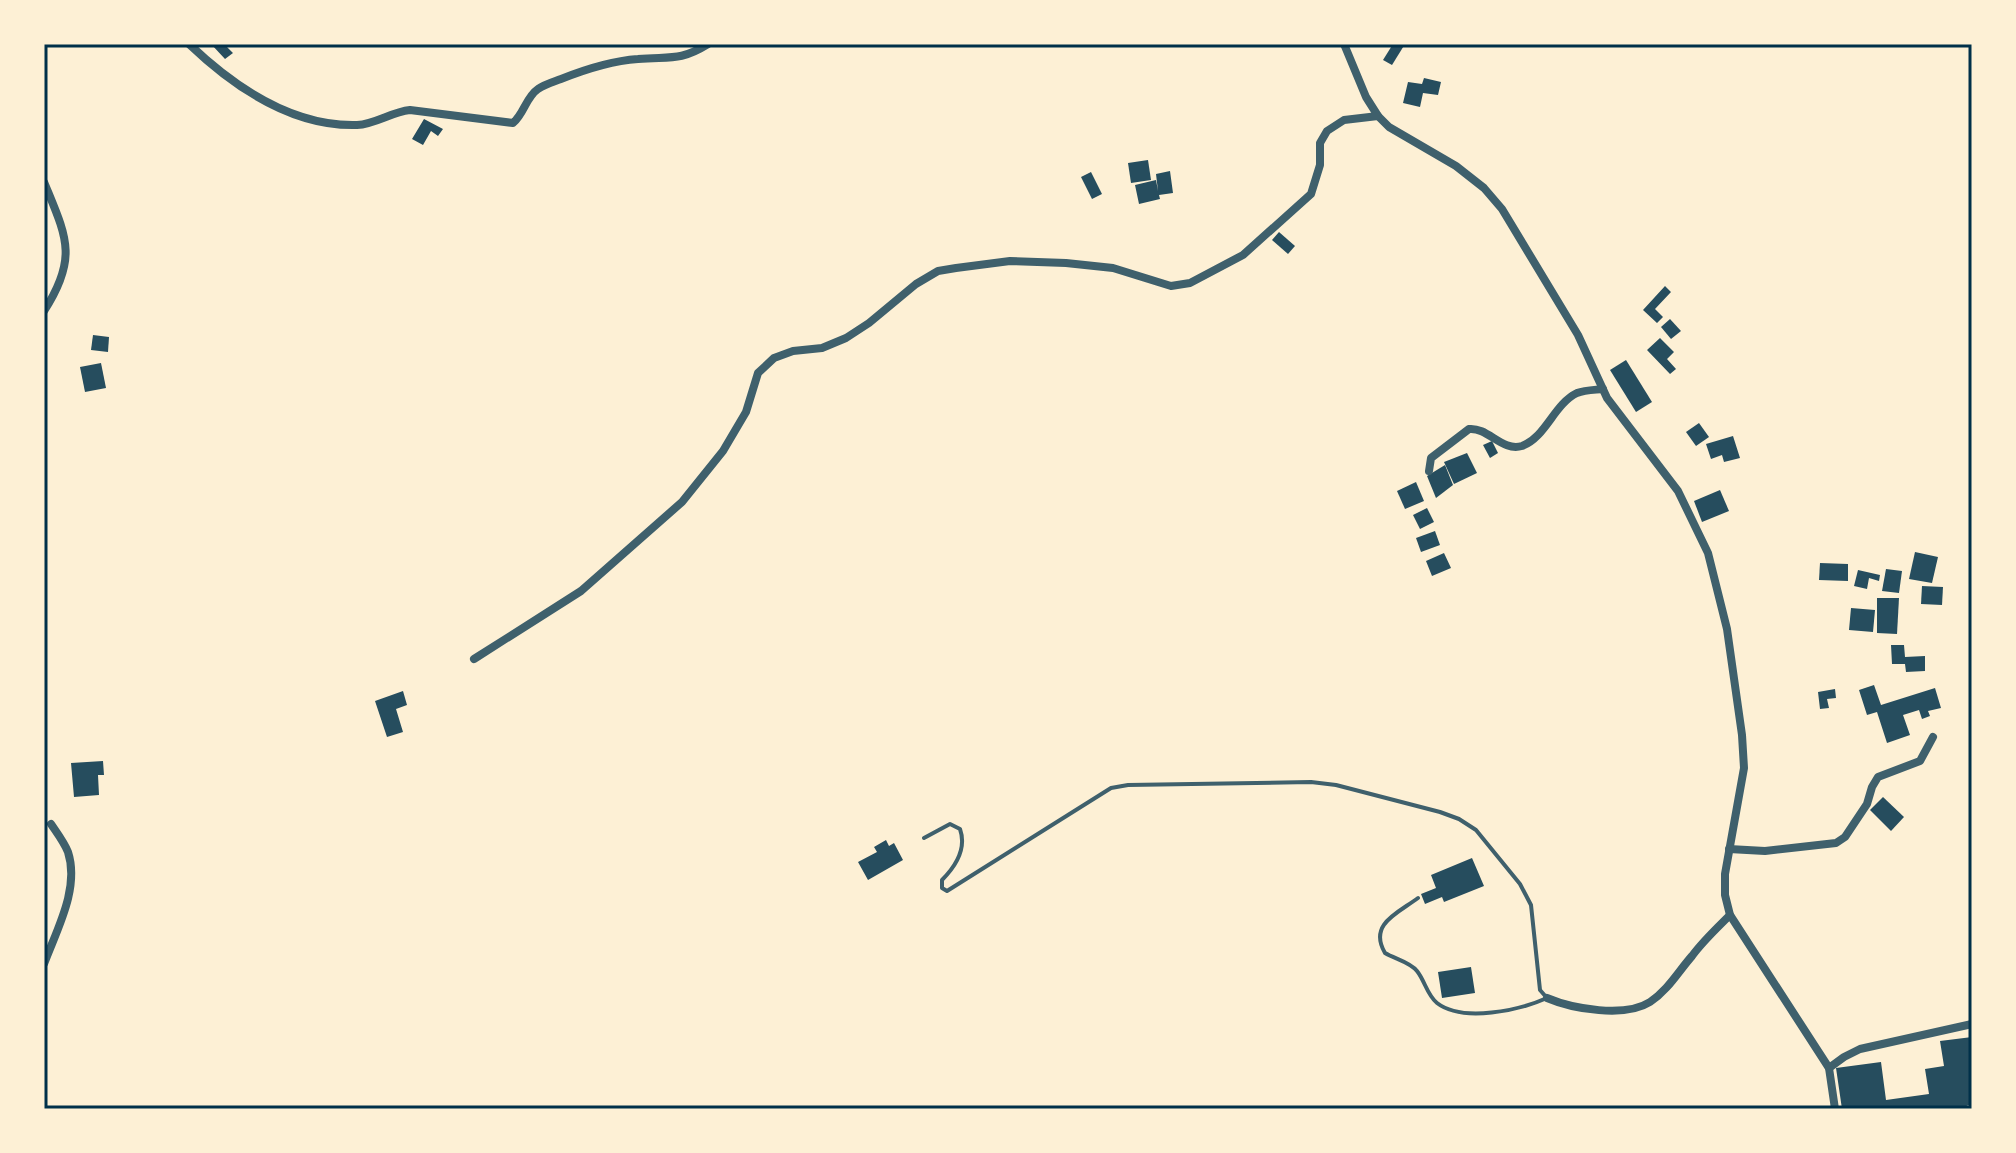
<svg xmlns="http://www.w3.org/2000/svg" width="2016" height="1153" viewBox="0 0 2016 1153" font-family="'Varela Round',sans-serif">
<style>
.building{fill:#264d5e}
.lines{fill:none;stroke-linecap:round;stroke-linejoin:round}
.path{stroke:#003049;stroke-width:3}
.service{stroke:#3f606c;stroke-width:4}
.minor{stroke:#3f606c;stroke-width:8}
.neatline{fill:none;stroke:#003049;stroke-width:3}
</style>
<rect width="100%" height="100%" fill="#fdf0d5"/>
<g class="building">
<path d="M211 44H230L227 47 233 53 225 59Z"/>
<path d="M1393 44H1405L1392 65 1383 60Z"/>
<path d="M1424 78 1441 82 1438 95 1423 93 1420 107 1403 103 1408 82 1422 84Z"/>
<path d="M424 119 443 129 438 136 431 131 423 145 412 139Z"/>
<path d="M1148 160 1151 180 1131 183 1128 163Z"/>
<path d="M1170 171 1173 193 1159 195 1160 199 1139 204 1135 185 1156 180 1158 191 1156 174Z"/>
<path d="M1091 172 1102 194 1092 199 1081 177Z"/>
<path d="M1279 232 1295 246 1288 254 1272 240Z"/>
<path d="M1665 286 1671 292 1655 309 1663 317 1657 323 1643 310Z"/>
<path d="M1670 319 1681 331 1671 339 1661 327Z"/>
<path d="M93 335 109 337 108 352 91 350Z"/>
<path d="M1660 338 1674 352 1667 359 1676 369 1670 374 1647 350Z"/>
<path d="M1626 360 1652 402 1636 412 1610 370Z"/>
<path d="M101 363 106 388 85 392 80 367Z"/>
<path d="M1699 423 1709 437 1696 446 1686 432Z"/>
<path d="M1733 436 1740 458 1724 462 1722 455 1711 459 1706 444Z"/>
<path d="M1492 441 1498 453 1490 458 1483 445Z"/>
<path d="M1467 453 1477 473 1454 484 1444 462Z"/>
<path d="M1445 465 1453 485 1436 498 1427 476Z"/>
<path d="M1416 482 1424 501 1405 509 1397 491Z"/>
<path d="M1720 490 1729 511 1702 522 1694 501Z"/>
<path d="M1427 508 1434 522 1420 529 1413 515Z"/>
<path d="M1435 531 1440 545 1421 552 1416 538Z"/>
<path d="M1915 552 1938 557 1932 583 1909 579Z"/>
<path d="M1444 553 1451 568 1432 576 1426 561Z"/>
<path d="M1820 563 1848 564V581L1819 580Z"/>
<path d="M1886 569 1902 571 1899 593 1882 591Z"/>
<path d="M1858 570 1880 575 1879 581 1869 578 1867 589 1854 586Z"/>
<path d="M1922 586 1943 587 1942 605 1921 604Z"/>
<path d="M1877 598H1899L1897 634 1877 633Z"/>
<path d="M1851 608 1875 610 1873 632 1849 630Z"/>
<path d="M1891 645H1904L1905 657 1925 656V671L1906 672 1905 664H1892Z"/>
<path d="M1874 685 1881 705 1935 688 1941 708 1928 711 1930 716 1922 719 1919 710 1903 715 1910 735 1887 743 1877 712 1867 715 1859 690Z"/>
<path d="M1835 689 1836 698 1827 699 1829 708 1820 709 1818 692Z"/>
<path d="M403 691 407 705 396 709 403 732 387 737 375 701Z"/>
<path d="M103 761 104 775H98L99 795 74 797 71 763Z"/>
<path d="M1883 797 1904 817 1891 831 1870 810Z"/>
<path d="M886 840 889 846 894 843 903 860 868 880 858 862 877 852 874 847Z"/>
<path d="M1472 858 1484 886 1444 902 1442 897 1425 904 1421 894 1436 888 1431 875Z"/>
<path d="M1471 967 1475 993 1442 998 1438 972Z"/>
<path d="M1972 1037V1104L1958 1109H1842L1836 1068 1881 1062 1886 1100 1929 1094 1925 1069 1944 1066 1940 1041Z"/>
</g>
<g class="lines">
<path class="path" d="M1972 697V702"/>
<path class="service" d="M924 838 950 824 960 829C967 849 956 866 942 880V888L947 891 1111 788 1128 785 1311 782 1336 785 1440 812 1459 819 1476 830 1520 884 1531 905 1540 990 1547 998C1520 1010 1463 1023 1437 1003 1427 995 1425 981 1417 971 1410 962 1395 959 1385 953 1368 924 1398 913 1418 898"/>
<g class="minor">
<path d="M189 44C234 87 292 127 357 125 376 124 391 112 410 110L513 123C524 114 526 97 538 89 545 84 553 82 561 79 586 69 610 61 638 59 669 56 679 62 708 44"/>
<path d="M1344 44 1366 97 1378 116 1389 127 1456 166 1484 188 1502 209 1578 335 1607 398 1678 491 1708 553 1727 629 1742 735 1744 768 1725 874V895L1730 915 1829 1068 1835 1109"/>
<path d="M44 182C66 236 79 257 44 311"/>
<path d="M1429 471 1431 458 1469 429C1488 427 1502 452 1522 446 1546 437 1554 404 1577 393 1585 390 1594 390 1603 389"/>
<path d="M474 659 581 591 682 502 723 451 746 412 758 373 774 358 793 351 822 348 846 338 869 323 916 284 938 271 956 268 1010 261 1066 263 1113 268 1171 286 1190 283 1243 255 1311 194 1320 165V143L1327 131 1344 120 1378 116"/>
<path d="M1729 849 1765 851 1836 843 1845 837 1867 804 1872 787 1878 777 1920 761 1933 737"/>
<path d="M44 964C56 931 80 889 68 852 64 842 57 833 51 824"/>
<path d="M1547 998C1573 1009 1625 1018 1650 1002 1668 990 1678 972 1692 956 1703 941 1717 928 1730 915"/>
<path d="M1829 1068 1844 1057 1860 1049 1972 1024"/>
</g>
</g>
<rect width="2016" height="1153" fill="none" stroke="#fdf0d5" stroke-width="92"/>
<rect x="46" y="46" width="1924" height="1061" class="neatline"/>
</svg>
